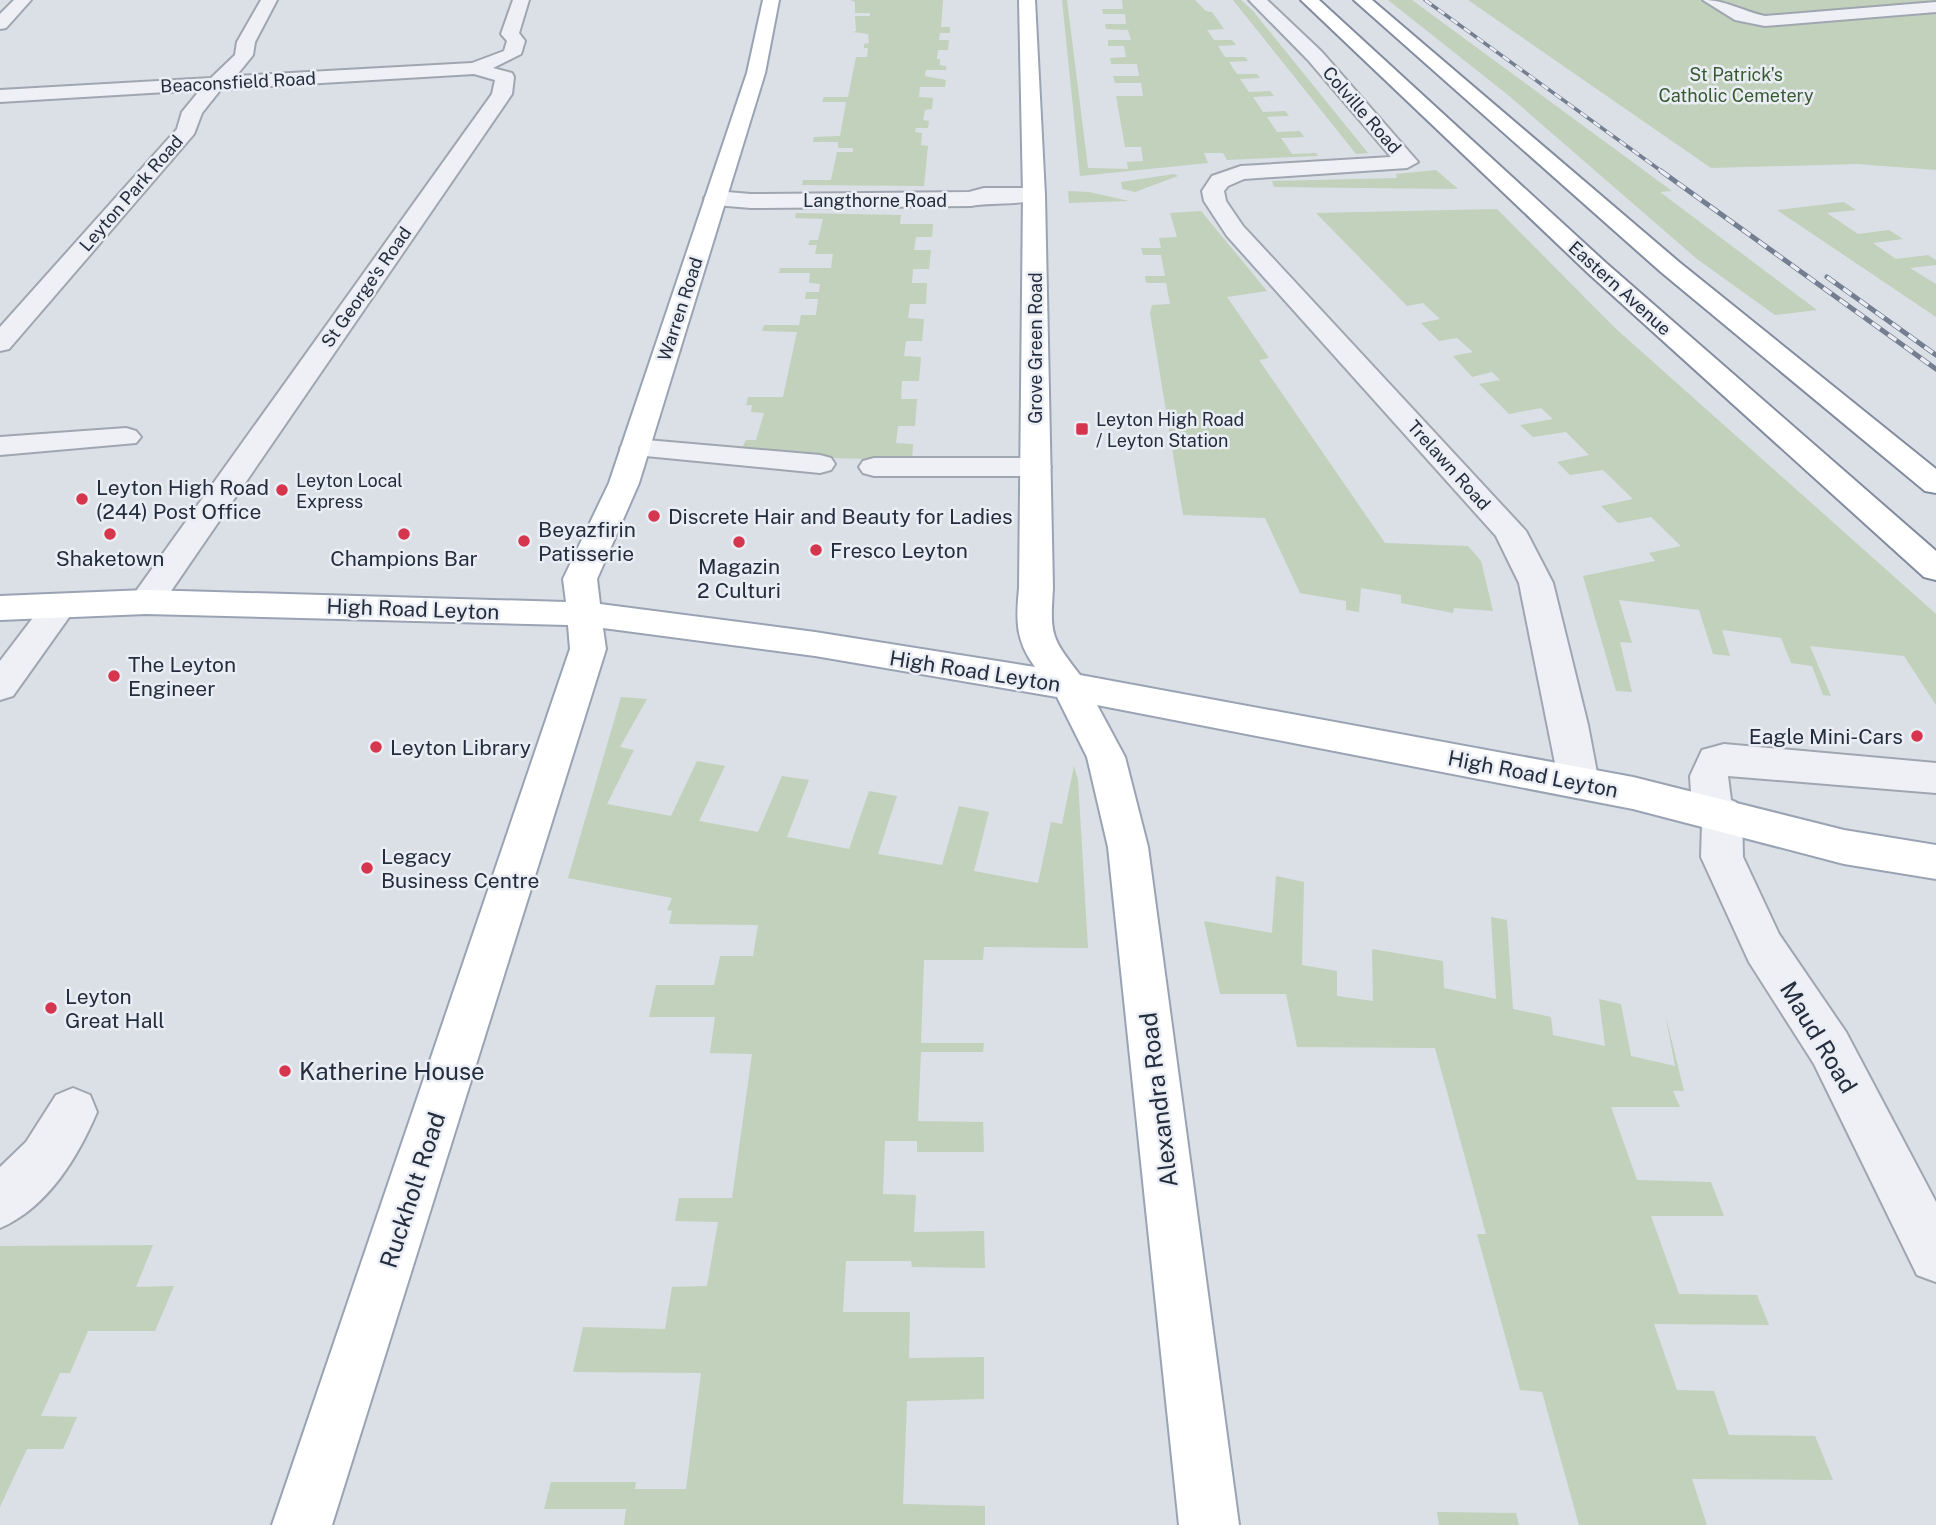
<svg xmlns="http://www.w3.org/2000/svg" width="1936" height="1525" viewBox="0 0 1936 1525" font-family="'Public Sans',sans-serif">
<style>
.green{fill:#c1d1bb}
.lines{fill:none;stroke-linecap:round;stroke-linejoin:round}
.minor-casing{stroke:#a0a6b0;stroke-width:4}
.major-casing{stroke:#9aa3b3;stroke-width:4}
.highway-casing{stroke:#818c9e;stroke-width:4}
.minor{fill:#eef0f5;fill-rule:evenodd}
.major{fill:#fff;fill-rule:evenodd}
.highway{fill:#fff;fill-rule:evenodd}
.rail-far1-casing{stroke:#737e91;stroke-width:3.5}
.rail-casing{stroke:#737e91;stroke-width:5}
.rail-far1{stroke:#eaeef4;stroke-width:2.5;stroke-dasharray:8;stroke-linecap:butt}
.rail{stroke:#eaeef4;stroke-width:3.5;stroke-dasharray:10;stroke-linecap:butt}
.poi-dot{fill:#d5364d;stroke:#eaeef4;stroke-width:2.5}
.labels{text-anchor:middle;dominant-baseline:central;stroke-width:5;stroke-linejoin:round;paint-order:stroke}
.far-park-label{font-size:18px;fill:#385a31;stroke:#eaeef4}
.far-street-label{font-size:18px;fill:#242d3d;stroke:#eaeef4}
.far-poi-label{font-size:18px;fill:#242d3d;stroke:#eaeef4;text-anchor:start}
.poi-label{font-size:21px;fill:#242d3d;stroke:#eaeef4;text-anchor:start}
.street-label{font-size:21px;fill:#242d3d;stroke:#eaeef4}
.near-street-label{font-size:24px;fill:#242d3d;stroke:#eaeef4}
.near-poi-label{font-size:24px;fill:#242d3d;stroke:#eaeef4;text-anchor:start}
</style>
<rect width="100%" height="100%" fill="#dbdfe6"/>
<g class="green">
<path d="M850 0H943L941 27H950V33H940L939 40H949L948 50H938L937 59H940V65L946 66V70H926L925 76 946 80 945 87H920L919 97 933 98 932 109 925 110 923 120 929 121 928 128H916L915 132 922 133 921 145 928 146 924 186 802 185 803 180H831L837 152H853V148H838V142H813L814 137 840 136 846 102H822L824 97H848L856 57H867L868 48H864V44L869 43 868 34 853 32 856 31 855 16H870V13H855V2Z"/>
<path d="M1062 0H1067L1088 168 1128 169 1127 162 1143 161 1141 147H1125L1116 96H1143L1141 83H1115L1113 76H1139L1137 64H1111L1110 58 1126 57 1124 46H1108V40H1131L1128 30 1106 29 1105 24H1126L1125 14H1103L1102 9H1123L1122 0H1195L1206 11 1212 12 1224 29 1207 30 1214 40H1232L1236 45 1218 46 1225 57H1245L1248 61 1229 62 1237 74H1257L1260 78 1240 79 1249 92 1270 91 1274 96 1253 97 1263 112 1285 111 1289 116 1267 117 1277 132 1300 131 1304 137 1281 138 1292 154 1316 153 1318 156 1227 160 1223 153H1204L1208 163 1080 176Z"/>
<path d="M1233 0H1241L1253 11 1368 153 1356 154Z"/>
<path d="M1388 0H1412L1672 191 1660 192 1817 310 1775 315 1697 259 1508 95Z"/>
<path d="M1468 0H1936V170L1856 164 1711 168Z"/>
<path d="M1436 170 1458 189 1274 187 1272 181 1397 178 1396 174Z"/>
<path d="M1174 174 1178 176 1135 192 1122 189 1121 182Z"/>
<path d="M1068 191 1089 192 1129 201 1069 203Z"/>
<path d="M1844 202 1856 210 1827 213 1858 234 1889 230 1903 239 1873 243 1896 259 1928 255 1936 260V265L1910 268 1936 284V317L1777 210Z"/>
<path d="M1497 209 1615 328 1936 614V705L1904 656 1810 646 1831 696 1823 695 1812 666 1791 663 1781 638 1722 630 1730 656 1713 654 1699 610 1619 600 1632 643 1620 642 1632 692 1616 691 1583 576 1655 561 1649 553 1681 546 1651 517 1618 523 1601 506 1633 499 1603 470 1570 475 1557 462 1589 455 1566 432 1533 437 1520 425 1553 419 1541 408 1509 414 1479 384 1500 380 1492 372 1472 377 1453 356 1473 352 1457 338 1439 341 1421 323 1440 319 1423 303 1407 306 1316 213Z"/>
<path d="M1201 211 1267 291 1227 297 1269 358 1259 360 1385 543 1468 546 1481 561 1493 611 1454 608 1453 613 1401 603V595L1361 588 1359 612 1346 610V601L1300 593 1265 518 1183 515 1150 313 1152 305 1170 304 1166 283H1146L1145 276H1165L1161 255H1143L1141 248H1161L1159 238 1177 237 1170 213Z"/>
<path d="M796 213 901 215 900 224H933L932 237H916L914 250H931L929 269H913L912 283H927L926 304H910L908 318 924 319 922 341H906L904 356 921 357 919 381H902L901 399H917L915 426H898L896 443 913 444 912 460 830 458 741 450 746 440H756L764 413 751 412 752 405H746L748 397H783L797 332 762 331 764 325H799L801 315H816L818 299H805L806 292H819L820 284 809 283 810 273H779L780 268H831L833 254H815L817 245H808L810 240H818L823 219 795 218Z"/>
<path d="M621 697 647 699 620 747 634 750 607 804 671 816 697 761 725 766 699 821 758 832 782 776 809 780 787 837 849 849 869 791 897 796 878 854 942 865 959 806 989 812 974 871 1038 883 1051 822 1062 824 1074 766 1078 780 1088 948 984 947 983 960H924L921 1043H984L983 1052H921L918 1121 983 1122 984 1152H917V1141H885L883 1194 916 1195 914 1232 984 1231 985 1268 912 1267 911 1261H846L843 1312H910L909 1358 984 1357V1399L907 1401 903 1504 985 1506V1525H624L626 1509H544L551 1482H636L635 1489H686L701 1373 573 1372 583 1327 665 1329 672 1287 707 1286 718 1222 675 1221 679 1198H732L752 1054 710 1053 715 1017H649L656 985H714L720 956H753L758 925 669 924 672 911 667 910 672 898 568 878Z"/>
<path d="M1276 876 1304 882 1302 965 1337 971V996L1373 1001 1372 949 1443 961 1444 988 1496 999 1491 917 1507 920 1513 1009 1551 1017 1553 1035 1605 1046 1599 999 1621 1004 1631 1056 1675 1066 1665 1013 1684 1091H1673L1680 1107H1611L1637 1180 1711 1182 1724 1216H1651L1679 1294 1757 1295 1769 1325 1654 1324 1677 1390 1714 1391 1729 1435 1815 1436 1833 1480 1692 1479 1707 1525H1579L1542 1392 1520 1390 1477 1234H1486L1435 1048 1297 1047 1286 994H1220L1204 921 1272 933Z"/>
<path d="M153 1245 136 1287 174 1286 155 1331H88L70 1373H60L41 1416 77 1417 63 1449H27L0 1507V1246Z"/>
<path d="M1437 1512 1516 1513 1519 1525H1439Z"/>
</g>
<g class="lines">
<g class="minor-casing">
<g id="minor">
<path d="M14 0H31L6 28 0 29V14Z"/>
<path d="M261 0H277L255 42 253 55 236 76 472 63 504 51 507 41 501 34 513 0H529L519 33 525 41 521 54 493 68 512 73 514 77 512 94 158 610 146 614 134 610 129 602 134 594 492 94 495 80 474 74 221 89 202 113 194 134 9 349 0 351V327L177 129 182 112 200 90 0 102V90L211 78 235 55 237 42Z"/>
<path d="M1249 0H1267L1322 52 1418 162 1407 168 1244 179 1228 186 1224 191 1226 201 1243 226 1526 531 1553 583 1588 725 1599 783 1593 794 1579 798 1565 794 1559 783 1519 583 1496 536 1227 236 1204 201 1202 191 1212 176 1241 166 1391 157 1308 60Z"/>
<path d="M1703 0C1726 0 1742 11 1765 16L1936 2V12L1765 26 1735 20Z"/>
<path d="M984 188H1034L1045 195C1037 206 988 202 971 206L751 208 715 205 704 198 715 191 751 194 969 192Z"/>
<path d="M126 428 136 431 141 437 136 443 0 455V437Z"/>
<path d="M635 439 820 455 831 458 835 464 831 470 820 473 625 454 620 448 625 442Z"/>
<path d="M874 458H1036L1047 461 1051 467 1047 473 1036 476H874L863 473 859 467 863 461Z"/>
<path d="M60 594 72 598 77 606 13 696 0 700V661L48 598Z"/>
<path d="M1724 744 1936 763V793L1728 776 1731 800 1736 802 1742 813 1743 857 1779 934 1846 1032 1936 1202V1282L1917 1275 1814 1064 1749 962 1701 857 1702 824 1692 811 1690 776 1702 750Z"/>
<path d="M73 1088 90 1095 97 1112C78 1157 47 1208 0 1228V1167L26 1142 56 1095Z"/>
</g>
</g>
<g class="major-casing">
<path id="major" d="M763 0H779L765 73 639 483 597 579 600 604 815 632 1035 667C1015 640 1016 620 1019 588L1023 195 1019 0H1035L1045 195 1053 588C1050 636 1051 637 1080 675L1633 777 1844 830 1936 845V879L1844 864 1633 809 1097 705 1125 757 1148 847 1239 1525H1179L1108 847 1087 757 1057 697 815 656 603 628 606 649 332 1525H272L570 649 568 625 146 614 0 620V596L146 590 566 602 563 579 609 483 747 73Z"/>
</g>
<g class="highway-casing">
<g id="highway">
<path d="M1301 0H1319L1606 263 1936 551V580L1924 577 1588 273Z"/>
<path d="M1354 0H1372L1679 262 1936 469V493L1925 491 1661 272Z"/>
</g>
</g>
<use href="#minor" class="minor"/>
<use href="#major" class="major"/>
<use href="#highway" class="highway"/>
<g class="rail-far1-casing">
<path id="rail-far1" d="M1425 0 1664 173"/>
</g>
<g class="rail-casing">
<g id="rail">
<path d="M1661 171 1936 369"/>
<path d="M1827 277 1936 355"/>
</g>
</g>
<use href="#rail-far1" class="rail-far1"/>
<use href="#rail" class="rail"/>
</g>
<g class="poi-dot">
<rect x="1075" y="422" width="14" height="14" rx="3.5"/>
<circle cx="282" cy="490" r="7"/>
<circle cx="82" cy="499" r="7"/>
<circle cx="654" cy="516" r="7"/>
<circle cx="110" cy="534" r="7"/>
<circle cx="404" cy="534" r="7"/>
<circle cx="524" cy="541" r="7"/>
<circle cx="739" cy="542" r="7"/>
<circle cx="816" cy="550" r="7"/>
<circle cx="114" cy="676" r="7"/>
<circle cx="1917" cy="736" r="7"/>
<circle cx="376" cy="747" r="7"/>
<circle cx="367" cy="868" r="7"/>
<circle cx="51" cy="1008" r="7"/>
<circle cx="285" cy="1071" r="7"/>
</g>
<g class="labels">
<g class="far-park-label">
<text x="1736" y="74">St Patrick's<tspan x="1736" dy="21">Catholic Cemetery</tspan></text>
</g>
<g class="far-street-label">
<text transform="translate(238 82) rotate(-3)">Beaconsfield Road</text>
<text transform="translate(1362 110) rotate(49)">Colville Road</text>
<text transform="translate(131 193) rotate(-49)">Leyton Park Road</text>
<text x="875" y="200">Langthorne Road</text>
<text transform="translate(366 287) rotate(-55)">St George's Road</text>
<text transform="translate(1620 288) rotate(42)">Eastern Avenue</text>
<text transform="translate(680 309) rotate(-72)">Warren Road</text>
<text transform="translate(1035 348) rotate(-90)">Grove Green Road</text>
<text transform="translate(1449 465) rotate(48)">Trelawn Road</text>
</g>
<g class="far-poi-label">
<text x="1096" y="419">Leyton High Road<tspan x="1096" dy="21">/ Leyton Station</tspan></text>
<text x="296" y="480">Leyton Local<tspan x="296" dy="21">Express</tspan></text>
</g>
<g class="poi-label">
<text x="96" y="487">Leyton High Road<tspan x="96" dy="24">(244) Post Office</tspan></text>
<text x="668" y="516">Discrete Hair and Beauty for Ladies</text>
<text x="538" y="529">Beyazfirin<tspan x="538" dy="24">Patisserie</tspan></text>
<text x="830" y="550">Fresco Leyton</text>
<text x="110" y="558" text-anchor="middle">Shaketown</text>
<text x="404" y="558" text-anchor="middle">Champions Bar</text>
<text x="739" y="566" text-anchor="middle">Magazin<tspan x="739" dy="24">2 Culturi</tspan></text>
<text x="128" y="664">The Leyton<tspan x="128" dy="24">Engineer</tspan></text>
<text x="1903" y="736" text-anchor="end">Eagle Mini-Cars</text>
<text x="390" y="747">Leyton Library</text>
<text x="381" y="856">Legacy<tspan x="381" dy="24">Business Centre</tspan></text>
<text x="65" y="996">Leyton<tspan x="65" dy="24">Great Hall</tspan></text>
</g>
<g class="street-label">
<text transform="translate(413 609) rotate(2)">High Road Leyton</text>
<text transform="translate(975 671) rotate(9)">High Road Leyton</text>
<text transform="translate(1533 774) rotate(11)">High Road Leyton</text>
</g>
<g class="near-street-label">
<text transform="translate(1819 1037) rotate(59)">Maud Road</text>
<text transform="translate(1158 1100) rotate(-97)">Alexandra Road</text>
<text transform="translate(412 1190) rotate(-72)">Ruckholt Road</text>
</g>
<g class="near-poi-label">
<text x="299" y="1071">Katherine House</text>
</g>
</g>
</svg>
